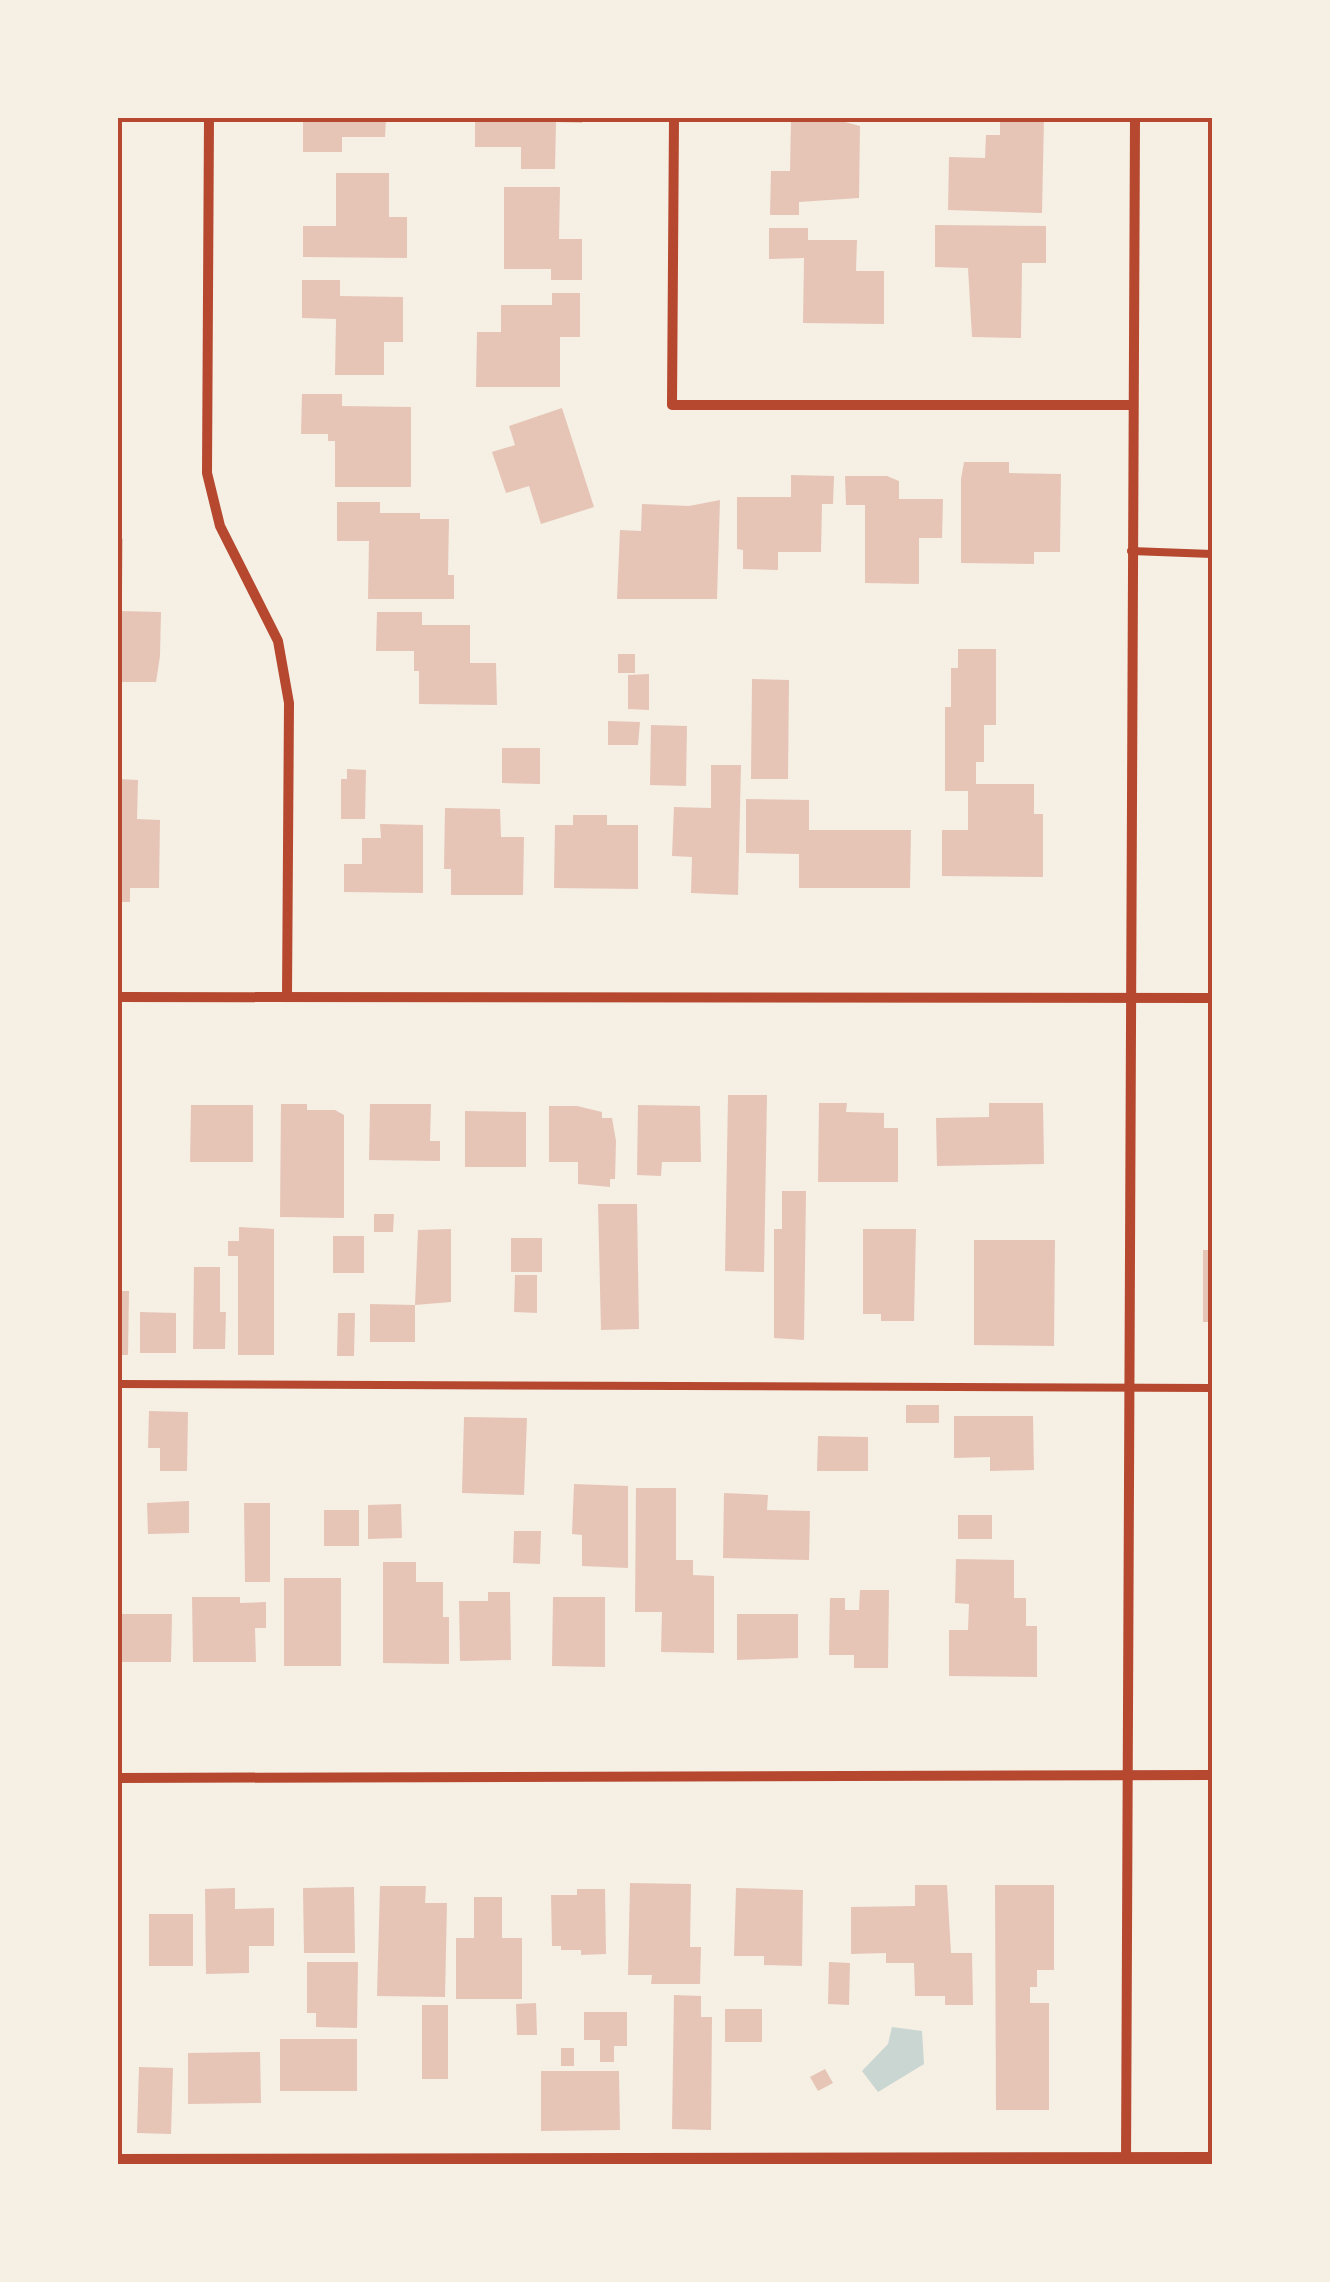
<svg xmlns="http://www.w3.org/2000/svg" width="1330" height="2282" viewBox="0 0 1330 2282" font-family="'Exo 2',sans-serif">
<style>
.water{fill:#c9d6d2}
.building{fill:#e6c5b7}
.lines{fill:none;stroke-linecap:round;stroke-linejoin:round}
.service{stroke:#b5482f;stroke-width:8}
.minor{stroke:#b5482f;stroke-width:10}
.neatline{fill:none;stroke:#b5482f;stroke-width:4}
</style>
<rect width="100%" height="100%" fill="#f6efe4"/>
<path class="water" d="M892 2027 922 2031 924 2064 878 2092 862 2071 888 2044Z"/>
<g class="building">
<path d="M303 118H386L385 137H342V152H303Z"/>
<path d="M475 118H582V123L556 122 555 169H521V147H475Z"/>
<path d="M1000 118H1044L1042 213 948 210 949 157 985 158 986 135H1000Z"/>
<path d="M791 121 845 122 860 126 859 198 799 202V215H770L771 171H790Z"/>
<path d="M336 173H389V217H407V258L303 257V226H336Z"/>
<path d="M504 187H560L559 239H582V280H551V269H504Z"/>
<path d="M935 225 1046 226V263H1022L1021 338 972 337 968 268 935 267Z"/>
<path d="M769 228H808V240H857L856 271H884V324L803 323 804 258 769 259Z"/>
<path d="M302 280H340V296L403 297V342H384V375H335L336 319 302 318Z"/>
<path d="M552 293H580V337H560V387H476L477 332H501V305H552Z"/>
<path d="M302 394H342V406L411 407V487H335V441H328V434H301Z"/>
<path d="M562 408 594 507 541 524 529 486 506 493 492 452 515 445 509 426Z"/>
<path d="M964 462H1009V473L1061 474 1060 552H1034V564L961 563V479Z"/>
<path d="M791 475 834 476 833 504H822L821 552H778V570L743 569V550L737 549V497H791Z"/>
<path d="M845 476H887L899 481V499H943L942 538H919V584L865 583V505H846Z"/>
<path d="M720 500 717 599H617L620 530 641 531 642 504 689 506Z"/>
<path d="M337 502H380V513H420V519H449L448 575H454V599H368L369 541H337Z"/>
<path d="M118 538 123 539 122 592H118Z"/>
<path d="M118 611 161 612 160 656 156 682H118Z"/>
<path d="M377 612H422V625H470V663H496L497 705 419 704V671H414V651H376Z"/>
<path d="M958 649H996V725H984V762H976V784H1034V814H1043V877L942 876V830H968V791H945V707H951V668H958Z"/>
<rect x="618" y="654" width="17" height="19"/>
<path d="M649 674V710L628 709V675Z"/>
<path d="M752 679 789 680 788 779H751Z"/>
<path d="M608 721 640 722 638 745H608Z"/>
<path d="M651 725 687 726 686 786 650 785Z"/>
<path d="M502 748H540V784L502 783Z"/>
<path d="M711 765H741L738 895 691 893 692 857 672 856 674 807 711 808Z"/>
<path d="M347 769 366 770 365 819H341V779H347Z"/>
<path d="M118 779 138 780 137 819 160 820 159 888H130V902H118Z"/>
<path d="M746 799 809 800V830H911L910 888H799V854L746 853Z"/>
<path d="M445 808 500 809 501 837H524L523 895H451V869H444Z"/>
<path d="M573 815H607V825H638V889L554 888 555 825H573Z"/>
<path d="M380 824 423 825V893L344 892V864H362V838H381Z"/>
<path d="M728 1095H767L764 1272 725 1271Z"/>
<path d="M819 1103H847L846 1112 884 1113V1128H898V1182H818Z"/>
<path d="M989 1103H1043L1044 1164 937 1166 936 1118 989 1117Z"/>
<path d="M281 1104H307V1110H335L344 1115V1218L280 1217Z"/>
<path d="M370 1104H431L430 1141H440V1161L369 1160Z"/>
<path d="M191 1105H253V1162H190Z"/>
<path d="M638 1105 700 1106 701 1162H662L661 1176 637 1175Z"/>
<path d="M549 1106H577L602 1112V1118H612L616 1141 615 1179H610V1187L578 1184V1162H549Z"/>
<path d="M465 1111 526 1112V1167H465Z"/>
<path d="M782 1191H806L804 1340 774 1338V1229H782Z"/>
<path d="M598 1204H637L639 1329 601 1330Z"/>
<path d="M374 1214H394L393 1232H374Z"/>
<path d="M239 1227 274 1229V1355H238V1256H228V1241H239Z"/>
<path d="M451 1229V1302L415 1305 418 1230Z"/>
<path d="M863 1229H916L914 1321H881V1314H863Z"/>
<rect x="333" y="1236" width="31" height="37"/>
<rect x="511" y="1238" width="31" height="34"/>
<path d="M974 1240H1055L1054 1346 974 1345Z"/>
<rect x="1203" y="1250" width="9" height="72"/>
<path d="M194 1267H220V1312H226L225 1349H193Z"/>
<path d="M515 1275H537V1313L514 1312Z"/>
<path d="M118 1291H129L128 1355H118Z"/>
<path d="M370 1304 415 1305V1342H370Z"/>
<path d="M140 1312 176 1313V1353H140Z"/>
<path d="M338 1313H355L354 1356H337Z"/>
<rect x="906" y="1405" width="33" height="18"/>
<path d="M149 1411 188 1412 187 1471H160V1448H148Z"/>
<path d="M954 1416H1033L1034 1470 990 1471V1457L954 1458Z"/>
<path d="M464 1417 527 1418 524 1495 462 1493Z"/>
<path d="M818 1436 868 1437V1471H817Z"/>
<path d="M574 1484 628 1486V1568L582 1566V1535L572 1534Z"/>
<path d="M636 1488H676V1560H693V1575L714 1576V1653L661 1652 662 1612H635Z"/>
<path d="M724 1493 768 1495 767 1510 810 1511 809 1560 723 1558Z"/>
<path d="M189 1501V1533L148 1534 147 1503Z"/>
<path d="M244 1503H270V1582H245Z"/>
<path d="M401 1504 402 1538 368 1539V1505Z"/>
<rect x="324" y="1510" width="35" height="36"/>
<rect x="958" y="1515" width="34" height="24"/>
<path d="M514 1531H541L540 1564 513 1563Z"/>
<path d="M956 1559 1014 1560V1598H1026V1626H1037V1677L949 1676V1630H968L969 1604 955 1603Z"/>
<path d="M383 1562H416V1582H443V1617H449V1664L383 1663Z"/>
<rect x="284" y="1578" width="57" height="88"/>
<path d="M860 1590H889L888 1668H854V1655H829L830 1598H845V1610H859Z"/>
<path d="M488 1592H510L511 1660 460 1661 459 1601H488Z"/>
<path d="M192 1597H240V1603L266 1602V1628H255L256 1662H193Z"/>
<path d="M553 1597H605V1667L552 1666Z"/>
<path d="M118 1614H172L171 1662H118Z"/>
<path d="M737 1614H798V1658L737 1660Z"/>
<path d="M630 1883 691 1884 690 1947H701L700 1984H651L652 1975H628Z"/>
<path d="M915 1885H947L951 1953H972L973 2005H945V1996H915L914 1963H886V1953L851 1954V1907L915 1906Z"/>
<path d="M995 1885H1054V1970H1037V1987H1030V2003H1049V2110H996Z"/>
<path d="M380 1886H426L425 1903H447L445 1997 377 1996Z"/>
<path d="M354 1887 355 1953H304L303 1888Z"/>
<path d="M235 1888V1909L274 1908V1946H249V1973L206 1974 205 1889Z"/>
<path d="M736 1888 803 1890 802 1966 764 1965V1956H734Z"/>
<path d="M577 1889H605L606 1954 581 1955V1950H561V1946H552L551 1895H577Z"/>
<path d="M474 1897H502V1938H522V1999H456V1938H474Z"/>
<rect x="149" y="1914" width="44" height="52"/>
<path d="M307 1962H358L357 2028 316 2027V2013H307Z"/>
<path d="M829 1962 850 1963 849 2005 828 2004Z"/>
<path d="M674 1995 701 1996V2017H712L711 2130 672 2129Z"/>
<path d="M536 2003 537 2035H517L516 2004Z"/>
<rect x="422" y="2005" width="26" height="74"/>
<rect x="725" y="2009" width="37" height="33"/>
<path d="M584 2012H627V2046H614V2062H600V2040H584Z"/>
<rect x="280" y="2039" width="77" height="52"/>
<rect x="561" y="2048" width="13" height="18"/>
<path d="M260 2052 261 2103 188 2104V2053Z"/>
<path d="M139 2067 173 2068 171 2134 137 2133Z"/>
<path d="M825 2069 833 2083 818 2091 810 2077Z"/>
<path d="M541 2071H619L620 2130 541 2131Z"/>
</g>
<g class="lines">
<g class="service">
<path d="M1131 551 1212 554"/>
<path d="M118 1384 1212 1388"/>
<path d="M118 2158 1212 2156"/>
</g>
<g class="minor">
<path d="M209 118 207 473 220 526 278 641 289 703 287 996"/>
<path d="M674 118 672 405H1131"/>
<path d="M118 997 1212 998"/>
<path d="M118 1778 1212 1775"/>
<path d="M1126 2164 1135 118"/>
</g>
</g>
<rect width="1330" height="2282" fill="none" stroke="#f6efe4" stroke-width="240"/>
<rect x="120" y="120" width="1090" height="2042" class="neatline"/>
</svg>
